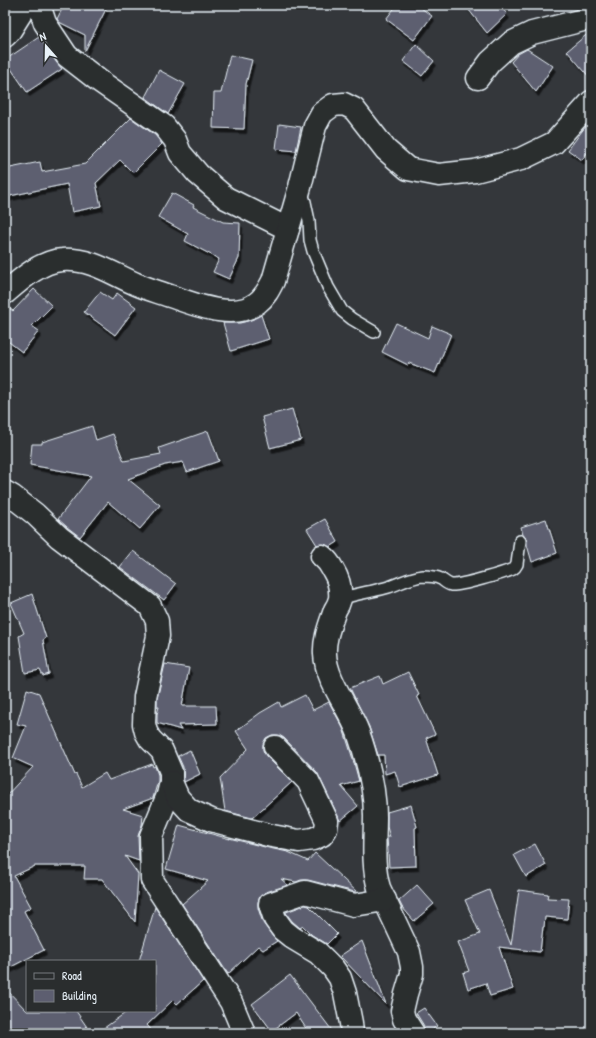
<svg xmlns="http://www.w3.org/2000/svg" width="596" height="1038" viewBox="0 0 596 1038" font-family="'Patrick Hand',sans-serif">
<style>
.building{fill:#5d5e70;stroke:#e8f1f8;filter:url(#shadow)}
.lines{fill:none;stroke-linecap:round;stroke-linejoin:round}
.lane-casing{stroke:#e8f1f8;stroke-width:14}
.street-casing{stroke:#e8f1f8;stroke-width:25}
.lane{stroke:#2a2d2e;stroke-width:11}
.street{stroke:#2a2d2e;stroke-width:22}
</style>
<defs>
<filter id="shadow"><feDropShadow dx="2.5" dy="4.5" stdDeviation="0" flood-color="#0009"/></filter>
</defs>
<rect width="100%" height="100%" fill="#34373b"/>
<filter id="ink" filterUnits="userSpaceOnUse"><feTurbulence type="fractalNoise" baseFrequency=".025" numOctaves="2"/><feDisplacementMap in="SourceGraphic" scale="8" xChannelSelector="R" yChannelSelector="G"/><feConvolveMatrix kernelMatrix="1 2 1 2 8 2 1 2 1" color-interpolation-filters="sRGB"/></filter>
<g filter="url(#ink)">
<g class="building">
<path d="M64 5H108L85 51V35L59 22 57 19Z"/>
<path d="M397 5H417L432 16 414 40 386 19Z"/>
<path d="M465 5H499L507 14 487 33Z"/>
<path d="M591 31V79L567 51Z"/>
<path d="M39 37 57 63 62 69 27 92 5 60Z"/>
<path d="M416 44 434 61 422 76 403 61Z"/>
<path d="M527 49 553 66 536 92 511 62 518 54Z"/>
<path d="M230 55 252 60 246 84 244 129 213 128 214 93H221Z"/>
<path d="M159 70 185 84 168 114 145 97Z"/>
<path d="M131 118 155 135 162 144 133 173 120 160 96 183 101 206 72 212 67 184 5 197V169L40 162 42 172 85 164Z"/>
<path d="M591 121V147L582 160 568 150 582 131Z"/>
<path d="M279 124 301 127 296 151 276 149Z"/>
<path d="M172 193 194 205 193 207 223 222 240 223 239 258 229 279 213 272 219 259 185 241 188 234 158 217Z"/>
<path d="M34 289 52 306 32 326 39 331 22 352 5 339V305L13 311Z"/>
<path d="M100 292 112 300 117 293 136 307 115 335 84 312Z"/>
<path d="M261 315 269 339 231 351 223 323H240L251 320Z"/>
<path d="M396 323 428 338 432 326 451 334 435 373 409 363 408 365 382 352Z"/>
<path d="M292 409 301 440 270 448 262 417Z"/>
<path d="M92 426 96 440 113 434 124 461 161 454 159 448 208 431 219 461 187 472 183 462 165 465 128 479 160 505 140 529 108 502 80 537 67 527 58 519 91 476 30 465 32 444H42V442Z"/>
<path d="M325 519 338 542 330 547 324 544 317 545 307 529Z"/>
<path d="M546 519 557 553 532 562 527 545V539L523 535 521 527Z"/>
<path d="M133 551 176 584 164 600 120 567Z"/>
<path d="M32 594 46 638 43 640 49 674 43 676 40 670 25 673 19 636 24 633 11 603Z"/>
<path d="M165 664 189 668 182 706H216L217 724 178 725 181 730 157 723V714L159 707H157V699Z"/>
<path d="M408 672 419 695 417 696 435 734 426 738 438 775 400 787 395 771 385 774 384 755H378L369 727 350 688 380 676 383 684Z"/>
<path d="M27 689 39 693 75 775 76 774 82 787 105 773 109 780 152 764 153 767 155 766 158 775V781L153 798 123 809 143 815 142 825 138 836 139 861 125 856 138 874 135 922 102 879H84L85 866H35L14 876 31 907 24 911 44 950 5 970V797L33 767 13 758 26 726 17 724Z"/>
<path d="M305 695 313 710 329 702 343 728 352 756 359 781 341 786 358 806 340 821 338 816 317 772 284 738 279 735H272L266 738 263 744V750L266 756 292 782 252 818 225 811 220 778 248 749 236 731 260 713 279 702 281 707Z"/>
<path d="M190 750 200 774 184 782 183 767 178 756Z"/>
<path d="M411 805 417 827 415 828 416 866 389 867 387 837H390L387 827V812Z"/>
<path d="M179 825 230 839 229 838 269 848 288 852 308 861 315 853 357 892H355L308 880H301L296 882 281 879 288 885 266 892 260 896 258 902V908L263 923 273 937 277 941 263 950 258 946 228 974 182 904 208 881 166 869Z"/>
<path d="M535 844 546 865 526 877 514 855Z"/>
<path d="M417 885 434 904 414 921 402 907 399 901Z"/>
<path d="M489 890 511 945 519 890 548 894 547 898 569 899 567 919 545 917 544 927H543L540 952 499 947 513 989 490 996 486 983 468 989 463 973 469 971 458 942 480 934 465 900Z"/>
<path d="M305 905 309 906 337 934 327 944 312 935 303 926 300 928 292 921 286 913V912Z"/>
<path d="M155 907 203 981 177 1004 173 1000 147 1025 154 1033H97L128 1011H155V961H139Z"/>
<path d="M362 941 386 1004 340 956Z"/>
<path d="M290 975 334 1033H309L296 1013 272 1031 252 1004Z"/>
<path d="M5 988 27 1011H76L91 1033H5Z"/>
<path d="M424 1008 437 1026 428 1033H425L424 1026 416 1013Z"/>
</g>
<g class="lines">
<g class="lane-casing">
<g id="lane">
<path d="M301 191 305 202 309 221 310 240 313 251 328 287 342 311 352 319 374 332"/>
<path d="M340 599C355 594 370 592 385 588 397 585 410 577 423 576 428 576 435 576 441 579 444 581 447 584 451 585 459 586 505 573 513 569 516 567 516 566 517 564L520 541"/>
</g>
</g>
<g class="street-casing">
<g id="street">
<path d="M39 5 45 23 67 56 98 80 164 126 175 140 180 153 198 174 226 198 288 229"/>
<path d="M5 36 9 32 26 5"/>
<path d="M478 78 490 62 511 43 532 33 591 18"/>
<path d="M5 293C20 280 41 261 62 260 90 258 111 273 136 284 147 289 159 292 170 296 194 304 234 321 257 303 265 297 269 289 273 281L300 187 315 126 322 113 333 105 344 104 354 109 386 150 408 169 439 175 475 171 521 159 554 143 591 102"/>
<path d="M5 492 12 496 35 514 59 537 150 606 157 621 158 636 145 697 144 724 146 732 150 739 162 751 171 772V782L168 795 151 836 152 880 231 1002 244 1033"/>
<path d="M322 556C327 560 330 564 333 570 338 578 341 589 340 599 339 603 337 607 335 610 330 625 324 639 325 654 326 680 349 708 358 732 367 758 375 788 375 816 375 840 372 865 379 888L409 952 412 967V974L406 994 402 1011 404 1019 413 1033"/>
<path d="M171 782 178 798 189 810 211 820 272 836 299 841 313 839 322 835 326 829 327 821 308 781 275 747"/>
<path d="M352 1033 351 1023 345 993 340 978 333 968 318 953 293 938 283 930 275 919 270 904 305 892 354 905 385 900"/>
</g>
</g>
<use href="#lane" class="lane"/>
<use href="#street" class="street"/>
</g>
</g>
<rect width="596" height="1038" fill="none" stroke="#2a2d2e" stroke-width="20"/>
<rect x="10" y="10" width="576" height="1018" fill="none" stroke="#e8f1f8" stroke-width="1.5" filter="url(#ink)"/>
<rect x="26" y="960" width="130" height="52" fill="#2a2d2e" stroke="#767b7f"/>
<rect x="34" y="973" width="20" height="6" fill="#2a2d2e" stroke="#767b7f"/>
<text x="62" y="980" font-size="12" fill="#e8f1f8">Road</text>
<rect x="34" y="990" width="20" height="12" fill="#5d5e70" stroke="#767b7f"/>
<text x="62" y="1000" font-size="12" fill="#e8f1f8">Building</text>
<g transform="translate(46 46) rotate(340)" stroke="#2a2d2e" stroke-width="3" paint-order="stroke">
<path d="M0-3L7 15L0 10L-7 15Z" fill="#e8f1f8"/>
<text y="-6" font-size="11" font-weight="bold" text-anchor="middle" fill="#e8f1f8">N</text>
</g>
</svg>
